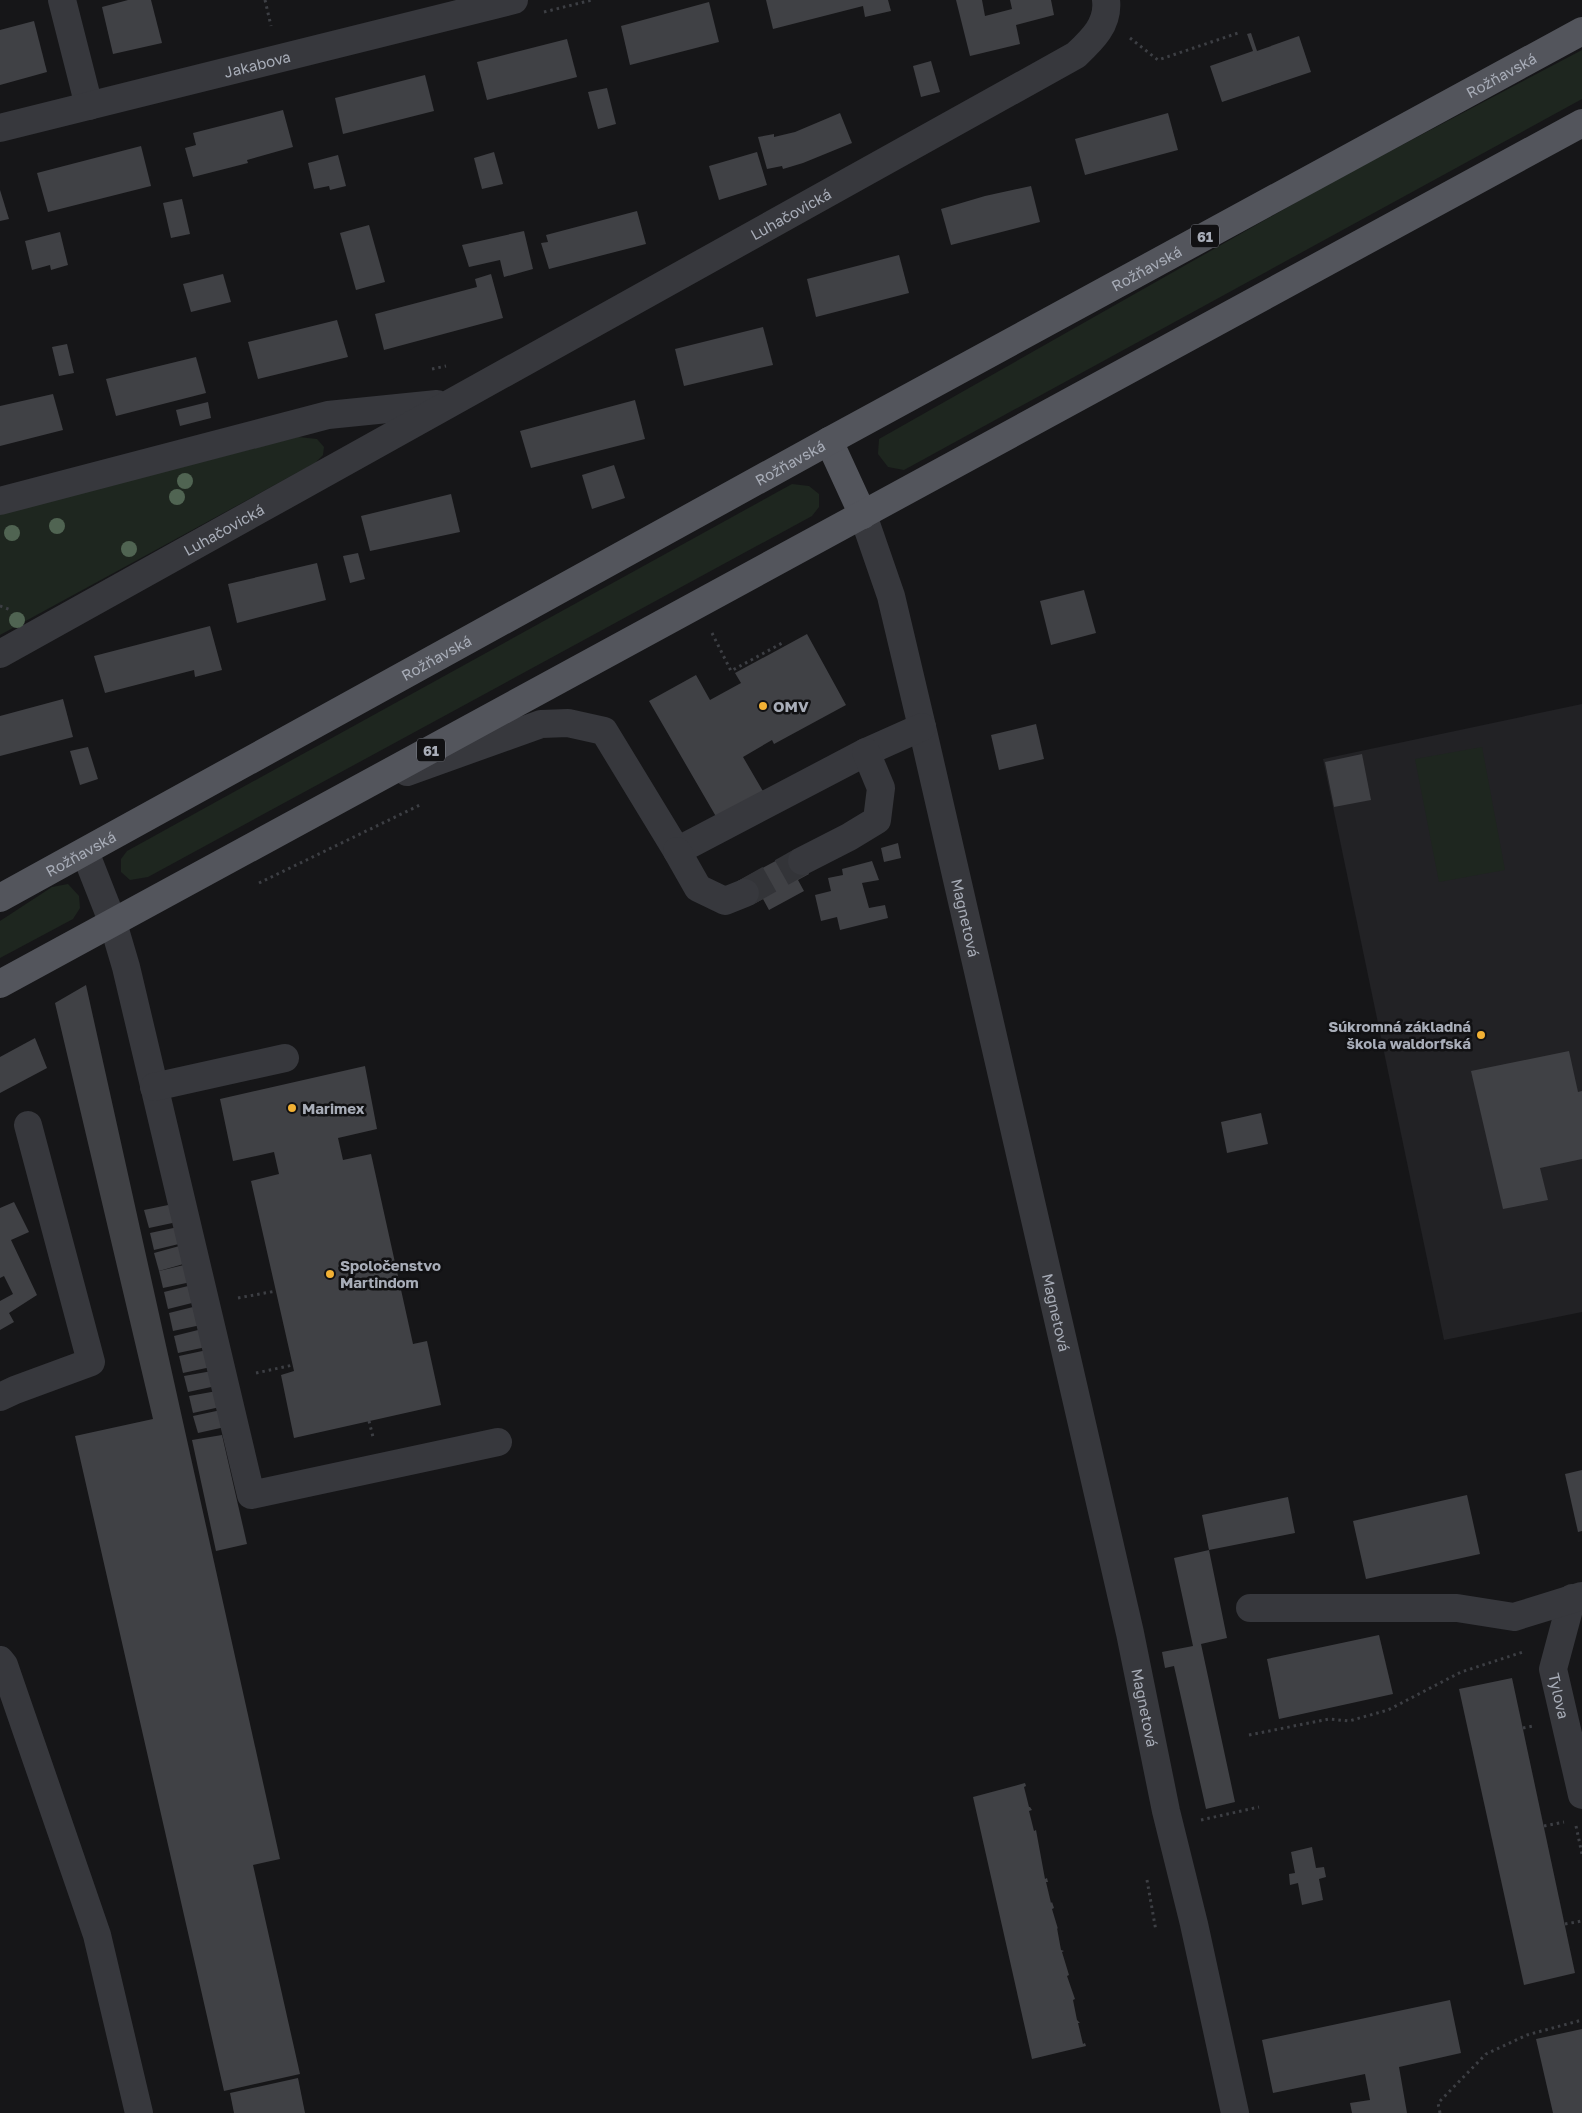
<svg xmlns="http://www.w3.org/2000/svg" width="1582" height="2113" viewBox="0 0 1582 2113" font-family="'Golos Text',sans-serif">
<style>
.built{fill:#222225}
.green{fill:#1e261f}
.building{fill:#404145}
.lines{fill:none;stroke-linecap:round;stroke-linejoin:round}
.minor-tunnel{stroke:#333438;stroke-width:28;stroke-dasharray:28 14;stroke-linecap:butt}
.path{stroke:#3d3f44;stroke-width:3;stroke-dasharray:2.5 4;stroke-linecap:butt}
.minor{stroke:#37383d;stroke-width:28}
.major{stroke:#53555c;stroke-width:28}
.tree{fill:#506452}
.poi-dot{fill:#f2b134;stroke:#111113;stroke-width:2}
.labels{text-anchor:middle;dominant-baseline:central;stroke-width:5;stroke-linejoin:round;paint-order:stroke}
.shield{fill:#111113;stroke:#7b7e86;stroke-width:1}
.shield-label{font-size:14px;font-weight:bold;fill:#a8adb8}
.street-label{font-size:15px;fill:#a8adb8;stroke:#111113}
.poi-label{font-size:15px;font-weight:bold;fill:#a8adb8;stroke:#111113;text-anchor:start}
</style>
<rect width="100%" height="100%" fill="#161618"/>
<path class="built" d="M1582 704V1312L1444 1340 1323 759Z"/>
<g class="green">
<path d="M1582 50V99L904 470 888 467 878 454 879 439 1332 182Z"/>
<path d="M298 437 317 439 324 447 323 455 315 463 0 635V514Z"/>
<path d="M792 484 809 486 819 494V507L812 516 148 877 130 880 121 872V859L127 851Z"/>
<path d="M1482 747 1505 870 1439 882 1415 759Z"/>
<path d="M68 884 79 896 80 908 73 919 0 958V921L52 887Z"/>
</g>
<g class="building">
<path d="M128 0H151L162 43 113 54 102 7Z"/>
<path d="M766 0H888L891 11 865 17 863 6 773 29Z"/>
<path d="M956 0H982L985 16 1012 9 1010 0H1051L1054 15 1016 25 1020 44 970 56Z"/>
<path d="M709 2 719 42 630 65 621 26Z"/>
<path d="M34 21 47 72 0 85V30Z"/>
<path d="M1251 33 1257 51 1299 36 1311 72 1222 102 1210 66 1253 51 1247 34Z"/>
<path d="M567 39 577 77 487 100 477 62Z"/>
<path d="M931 61 940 92 921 97 913 66Z"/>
<path d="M425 75 434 111 343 134 335 98Z"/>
<path d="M607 88 616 124 598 129 588 92Z"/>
<path d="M283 110 293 147 247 160 248 163 193 177 185 148 196 145 193 133Z"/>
<path d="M840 113 852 143 803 163 783 169 782 166 767 169 758 137 774 134V137L795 132Z"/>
<path d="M1168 113 1178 150 1085 175 1075 139Z"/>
<path d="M141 146 151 186 48 212 37 173Z"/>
<path d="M494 152 503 184 482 189 474 158Z"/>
<path d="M757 152 767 185 719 200 709 166Z"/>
<path d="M338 155 346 186 330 190 329 186 314 189 308 163Z"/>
<path d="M1031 186 1040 222 951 245 941 209 985 196Z"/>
<path d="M0 190 9 219 0 221Z"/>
<path d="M182 199 190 234 171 238 163 203Z"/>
<path d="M637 211 646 244 549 269 541 243 548 242 546 235Z"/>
<path d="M369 225 385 282 356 290 340 233Z"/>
<path d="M524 231 533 269 504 277 500 260 469 267 462 245Z"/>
<path d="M60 232 68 265 51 270 50 265 32 270 25 241Z"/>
<path d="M899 255 909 293 816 317 807 279Z"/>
<path d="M223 274 231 302 191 312 183 284Z"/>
<path d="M491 274 503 318 384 350 375 314 477 287 475 279Z"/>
<path d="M337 320 348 357 258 379 248 342Z"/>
<path d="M763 327 773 365 684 386 675 349Z"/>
<path d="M67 344 74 373 59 376 52 347Z"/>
<path d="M196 357 206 393 116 416 106 379Z"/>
<path d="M53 394 63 430 0 446V406Z"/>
<path d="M635 400 645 439 531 468 520 431Z"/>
<path d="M208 402 211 418 180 426 176 410Z"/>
<path d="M614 465 625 498 592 509 582 475Z"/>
<path d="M451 494 460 532 370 551 361 516Z"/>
<path d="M358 553 365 579 350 583 343 556Z"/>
<path d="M317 563 326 600 237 623 228 584Z"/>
<path d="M1084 590 1096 633 1051 645 1040 601Z"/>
<path d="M210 626 222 670 195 677 194 670 105 693 94 656Z"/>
<path d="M807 634 846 705 774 744 772 740 743 757 771 805 725 832 649 701 696 675 710 700 741 683 735 673Z"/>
<path d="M63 699 73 737 0 756V716Z"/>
<path d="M1036 724 1044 759 999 770 991 735Z"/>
<path d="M88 747 98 779 80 785 70 751Z"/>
<path d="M1362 754 1371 800 1334 807 1325 762Z"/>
<path d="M898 843 901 858 884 862 881 848Z"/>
<path d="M796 850 809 874 798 880 804 891 769 910 763 899 752 905 738 881Z"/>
<path d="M872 861 879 880 862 883 869 908 885 905 888 918 840 930 837 917 821 921 815 895 831 891 828 878 843 875 842 869Z"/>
<path d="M86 985 280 1859 253 1865 300 2074 224 2091 75 1436 153 1419 55 1003Z"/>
<path d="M35 1038 47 1068 0 1093V1057Z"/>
<path d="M1569 1051 1578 1092 1582 1091V1159L1540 1168 1548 1200 1503 1209 1471 1071Z"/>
<path d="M365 1066 377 1129 338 1138 343 1160 371 1154 413 1344 427 1341 441 1405 294 1438 281 1375 294 1371 251 1181 279 1174 274 1152 233 1161 220 1099Z"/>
<path d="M1261 1113 1268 1144 1227 1153 1221 1122Z"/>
<path d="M14 1202 29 1232 11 1240 37 1295 9 1313 14 1322 0 1330V1301L13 1294 4 1276 0 1278V1208Z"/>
<path d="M173 1204 177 1222 149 1228 144 1210Z"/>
<path d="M178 1227 183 1243 154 1250 150 1233Z"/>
<path d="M183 1245 187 1263 159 1271 154 1253Z"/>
<path d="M188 1264 191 1282 163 1288 159 1271Z"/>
<path d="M192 1285 196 1302 168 1309 164 1292Z"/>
<path d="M197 1306 201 1325 173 1331 169 1313Z"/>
<path d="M202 1329 206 1347 178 1353 174 1336Z"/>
<path d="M207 1350 211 1367 183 1373 179 1356Z"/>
<path d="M212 1371 216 1386 188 1392 184 1376Z"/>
<path d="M217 1391 220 1407 193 1413 189 1396Z"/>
<path d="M221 1410 225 1427 198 1433 193 1416Z"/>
<path d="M222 1435 247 1544 216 1551 192 1440Z"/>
<path d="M1582 1470V1531L1578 1532 1565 1474Z"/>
<path d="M1467 1495 1480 1554 1366 1579 1353 1521Z"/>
<path d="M1288 1497 1295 1533 1209 1550 1202 1515Z"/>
<path d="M1209 1550 1227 1638 1201 1644 1235 1802 1206 1809 1174 1666 1165 1668 1162 1652 1193 1646 1174 1558Z"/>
<path d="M1379 1635 1393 1694 1279 1719 1267 1659Z"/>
<path d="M1512 1678 1575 1973 1524 1985 1459 1689Z"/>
<path d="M1025 1783 1026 1786 1024 1787 1029 1807H1030L1032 1810 1029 1811 1034 1831 1036 1830 1045 1879 1047 1878 1048 1882H1046L1051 1903 1052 1902 1054 1908 1052 1909 1058 1929 1057 1928 1061 1950 1064 1951 1062 1952 1069 1975 1067 1976 1075 1999 1073 2000 1077 2020 1080 2023H1078L1083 2044 1085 2043 1086 2046 1032 2059 973 1797Z"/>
<path d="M1312 1847 1316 1868 1324 1867 1326 1877 1319 1879 1323 1900 1302 1905 1298 1883 1290 1885 1289 1874 1295 1873 1291 1852Z"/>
<path d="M1450 2000 1461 2053 1399 2067 1407 2113H1352L1350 2103 1370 2100 1365 2074 1273 2093 1262 2040Z"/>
<path d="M1582 2029V2113H1553L1536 2039Z"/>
<path d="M298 2078 305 2113H234L230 2093Z"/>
</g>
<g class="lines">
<path class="minor-tunnel" d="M745 893 802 861"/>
<g class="path">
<path d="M265 0 271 26"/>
<path d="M544 12 592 0"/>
<path d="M1130 38 1158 60 1238 33"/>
<path d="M432 369 446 366"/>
<path d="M0 606 11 610"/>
<path d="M712 633 731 671 784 642"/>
<path d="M259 883 422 804"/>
<path d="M238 1298 276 1291"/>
<path d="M256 1373 293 1365"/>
<path d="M369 1421 373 1437"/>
<path d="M1523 1728 1533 1726"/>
<path d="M1249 1735 1329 1719 1349 1721 1388 1710 1461 1672 1523 1652"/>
<path d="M1201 1820 1259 1807"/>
<path d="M1544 1826 1564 1822"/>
<path d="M1576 1826 1582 1854"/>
<path d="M1147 1880 1156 1931"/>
<path d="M1565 1924 1582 1921"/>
<path d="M1440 2113 1438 2103 1486 2054 1527 2035 1582 2020"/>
</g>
<g class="minor">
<path d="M62 0 89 106"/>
<path id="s1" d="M0 128 514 0"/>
<path d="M0 501 328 415 437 404"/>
<path id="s2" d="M863 515 891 596 922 727 1130 1633 1166 1811 1194 1924 1235 2113"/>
<path id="s3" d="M0 654 1076 55C1092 40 1109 24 1106 0"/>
<path d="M407 772 541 724 568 723 604 731 677 851 866 752 922 727"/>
<path d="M677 851 698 888 725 901 745 893"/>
<path d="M85 852 113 923 126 967 251 1495 498 1442"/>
<path d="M802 861 849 837 877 820 881 788 866 752"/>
<path d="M154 1087 285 1058"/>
<path d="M0 1397 15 1390 91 1362 28 1125"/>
<path id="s4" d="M1572 1598 1553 1669 1582 1795"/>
<path d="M1250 1608H1457L1514 1617 1582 1596"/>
<path d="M0 1660 4 1665 97 1935 139 2113"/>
</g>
<g class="major">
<path d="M829 441 863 515"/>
<path id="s5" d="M0 898 829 441 1582 31"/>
<path d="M0 984 1582 123"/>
</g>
</g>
<g class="tree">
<circle cx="185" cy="481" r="8"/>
<circle cx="177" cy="497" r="8"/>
<circle cx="57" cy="526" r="8"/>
<circle cx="12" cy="533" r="8"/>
<circle cx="129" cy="549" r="8"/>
<circle cx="17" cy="620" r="8"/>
</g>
<g class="poi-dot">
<circle cx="763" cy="706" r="5"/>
<circle cx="1481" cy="1035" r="5"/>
<circle cx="292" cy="1108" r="5"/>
<circle cx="330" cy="1274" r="5"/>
</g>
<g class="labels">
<g class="shield">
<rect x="1191" y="224.5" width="28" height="23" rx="4"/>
<rect x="417" y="738.5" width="28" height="23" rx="4"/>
</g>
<g class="shield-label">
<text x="1205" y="236">61</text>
<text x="431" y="750">61</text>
</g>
<g class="street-label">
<text stroke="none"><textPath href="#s1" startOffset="265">Jakabova</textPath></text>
<text stroke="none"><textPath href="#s5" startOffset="1712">Rožňavská</textPath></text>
<text stroke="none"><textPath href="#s3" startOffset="905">Luhačovická</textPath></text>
<text stroke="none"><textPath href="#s5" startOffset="1308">Rožňavská</textPath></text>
<text stroke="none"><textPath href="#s5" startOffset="902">Rožňavská</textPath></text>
<text stroke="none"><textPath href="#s3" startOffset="256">Luhačovická</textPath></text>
<text stroke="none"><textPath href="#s5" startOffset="498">Rožňavská</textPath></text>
<text stroke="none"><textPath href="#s5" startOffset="92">Rožňavská</textPath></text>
<text stroke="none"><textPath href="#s2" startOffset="416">Magnetová</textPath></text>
<text stroke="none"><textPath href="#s2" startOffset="821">Magnetová</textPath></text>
<text stroke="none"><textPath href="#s4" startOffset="101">Tylova</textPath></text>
<text stroke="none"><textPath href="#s2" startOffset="1226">Magnetová</textPath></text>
</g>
<g class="poi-label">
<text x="773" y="706">OMV</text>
<text x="1471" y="1026" text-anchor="end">Súkromná základná<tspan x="1471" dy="17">škola waldorfská</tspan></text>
<text x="302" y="1108">Marimex</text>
<text x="340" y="1265">Spoločenstvo<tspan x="340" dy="17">Martindom</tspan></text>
</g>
</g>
</svg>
